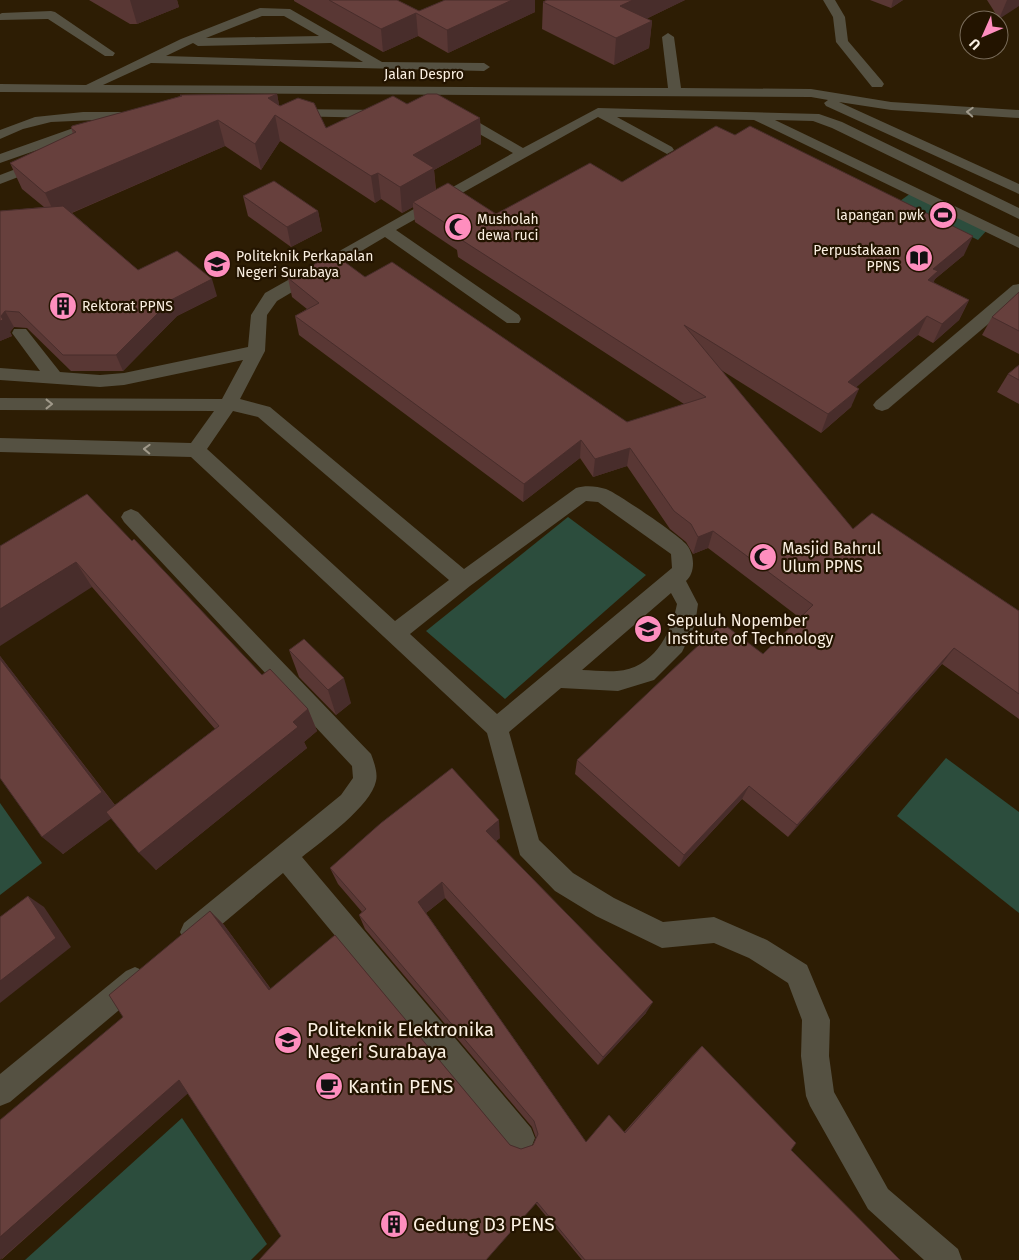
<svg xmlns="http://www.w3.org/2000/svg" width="1019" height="1260" viewBox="0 0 1019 1260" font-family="'Fira Sans',sans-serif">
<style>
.green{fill:#2c4d3d}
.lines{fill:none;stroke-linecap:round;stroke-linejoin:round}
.service{fill:#555142;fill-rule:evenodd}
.wall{fill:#593734}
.shaded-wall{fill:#482d2b}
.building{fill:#67403d;stroke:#482d2b}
.oneway{stroke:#a0998a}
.labels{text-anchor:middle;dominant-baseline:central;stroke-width:4.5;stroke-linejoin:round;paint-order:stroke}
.far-street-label{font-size:14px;fill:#fbf0e2;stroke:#231400}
.far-poi-label{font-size:14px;fill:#fbf0e2;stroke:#231400;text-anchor:start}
.poi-label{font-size:16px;fill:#fbf0e2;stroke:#231400;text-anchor:start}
.near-poi-label{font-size:19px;fill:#fbf0e2;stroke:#231400;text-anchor:start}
</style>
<rect width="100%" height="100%" fill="#2d1d04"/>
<g class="green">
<path d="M911 193 988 229 978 240 900 201Z"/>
<path d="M568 517 646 575 505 699 426 631Z"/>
<path d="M946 758 1019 812V913L897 816Z"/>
<path d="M0 803 42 863 0 895Z"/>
<path d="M182 1118 267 1244 251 1260H25Z"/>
</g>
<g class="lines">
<g class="service">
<path d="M823 0H835L845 17 848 41 882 81 884 84 882 87H872L836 42 833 17Z"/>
<path d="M260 8 290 9 382 62 484 63 490 67 484 71 151 63 103 85 668 88 662 37 668 33 674 37 681 88 811 89 891 102 1019 110V118L891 110 839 102 1019 184V194L826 106 824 103 828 100 811 97 0 92V84L86 85 181 39ZM262 16H284L319 36 206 38ZM193 43 198 46 331 43 363 62 166 56Z"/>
<path d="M51 11 55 12 115 53 113 56H105L48 19 0 20V14L2 13Z"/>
<path d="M598 108 819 114 842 122 1019 208V219L832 128 813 121 775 120 1019 237V248L754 120 617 117 672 147 674 150 667 154 598 117 396 230 519 315 521 319 519 323H507L385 237 277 301 267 315 265 351 240 399 270 407 464 569 576 488C585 485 597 486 606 489 617 493 677 534 685 543 695 553 696 572 686 581L698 604 695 625 682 652 654 680 618 691 561 688 509 732 539 840 573 873 614 898 663 922 714 917 767 940 807 965 830 1020 829 1056 834 1092 888 1189 958 1249 962 1260H924L868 1209 810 1106 806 1096 801 1056 802 1020 788 983 749 958 714 943 662 948 596 916 555 891 520 855 487 733 191 457 0 452V438L191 443 214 411 0 410V398L222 399 243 360 124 385 100 387 0 380V368L40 371 12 333 14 329H26L60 372 100 375 124 373 248 347 251 315 265 293 513 153 451 118 449 115 451 112H461L523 148ZM233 411 258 417 449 580 395 621 207 449ZM586 501 598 502 671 554 672 568 497 714 410 634 470 586ZM671 593 677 604C671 635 652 669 617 671 605 672 593 670 582 670Z"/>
<path d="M289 109 384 110 391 114 384 118 284 116 282 113 284 110Z"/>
<path d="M83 112H136L143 116 136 120 101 121 105 124 103 127 0 163V154L96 120 51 122 23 129 0 139V130L35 117Z"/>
<path d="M42 159 47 160 49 163 47 166 0 184V175Z"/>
<path d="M1019 284V298L888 409 882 411 876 409 873 405 876 401 1013 285Z"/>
<path d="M131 509 138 512 371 754C374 762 378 773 376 781 371 806 322 841 302 857L531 1128 535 1138 531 1148 521 1152 511 1148 283 873 202 941 193 945 184 941 180 932 184 923 341 795 353 778 352 766 124 522 121 517 124 512Z"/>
<path d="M135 967 144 971 148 980 144 989 10 1102 0 1106V1074L126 971Z"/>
</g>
</g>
<g class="wall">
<path d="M89 0H177L179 7 137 24H130Z"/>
<path d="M294 0H397L419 11 445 0H535V12L448 53 418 36 383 52 294 1Z"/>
<path d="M547 0H685L646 19 652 21 649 48 614 65 542 29 543 2Z"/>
<path d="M870 0H903L891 8Z"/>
<path d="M987 0H1019L999 19Z"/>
<path d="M277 94 279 105 326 128 407 104 480 118 481 144 434 170 436 190 496 214 622 182 964 255 935 279 933 282 969 300 959 320 933 343 918 335 856 387 851 407 821 433 721 370 853 529 1019 611V719L942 664 788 837 742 799 679 867 575 774 577 760 763 654 800 618 708 548 693 554 686 542 670 529 627 466 593 477 580 458 523 502 299 335 295 316 307 309 292 297 288 278 365 277 627 422 684 404 458 257 457 250 415 222 413 207 402 213 381 199 375 203 280 141 261 170 225 146 72 213 138 270 217 296 177 316 123 371H71L27 328 14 327 10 332 12 336 0 341V211L44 207 22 189 10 163 73 134 71 128 181 96 180 95Z"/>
<path d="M243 196 318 211 322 231 291 247 248 216Z"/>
<path d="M1019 292V354L982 335 992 317Z"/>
<path d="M1019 365V404L997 392 1008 374Z"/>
<path d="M132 541 262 675 308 709 317 731 304 742 307 748 156 870 111 818 63 854 0 778V656L115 805 215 729 92 587 0 546Z"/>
<path d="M289 650 351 703 336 715 299 677Z"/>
<path d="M500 838 496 841 646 1013 598 1065 445 898 426 913 586 1142 624 1132 693 1055 702 1046 791 1150 900 1260H582L536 1204 281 1236 188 1093 1 1260 123 1017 210 911 224 925 271 989 510 1145 521 1149 533 1145 536 1138 532 1127 365 929 359 915 362 912 338 884 330 868Z"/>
</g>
<g class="shaded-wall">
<path d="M130 0H177L179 7 137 24Z"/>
<path d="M512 0H535V12L448 53 447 30Z"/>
<path d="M633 0H685L617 33 620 6Z"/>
<path d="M893 0H903L891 8Z"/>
<path d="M1007 0H1019V6L999 19Z"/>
<path d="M416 13 418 36 383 52 381 29Z"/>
<path d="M652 21 649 48 614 65 616 38Z"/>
<path d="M277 94 282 120 275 115 280 141 261 170 255 144 268 98Z"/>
<path d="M480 118 481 144 434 170 436 194 413 202V207L402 213 400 187 413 155Z"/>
<path d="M218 120 225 146 57 219 45 193Z"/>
<path d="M378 173 381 199 375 203 371 176Z"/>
<path d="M318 211 322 231 291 247 287 227Z"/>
<path d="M973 236 964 255 935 279 930 291 919 299 933 269Z"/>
<path d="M212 279 217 296 177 316 123 371 116 355 171 300Z"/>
<path d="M969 300 959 320 933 343 942 324Z"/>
<path d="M5 311 14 327 10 332 12 336 0 341V321L1 316Z"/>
<path d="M927 316 918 335 840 401 848 382Z"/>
<path d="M859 389 851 407 821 433 828 414Z"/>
<path d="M581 440 580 458 523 502 524 484Z"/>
<path d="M630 448 627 466 593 477 595 459Z"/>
<path d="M713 531 708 548 693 554 698 537Z"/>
<path d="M76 562 92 587 0 646V609Z"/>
<path d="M954 648 942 664 788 837 797 825Z"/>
<path d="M0 656 120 812 63 854 42 837 0 659Z"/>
<path d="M344 678 351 703 336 715 328 690Z"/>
<path d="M308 709 317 731 304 742 307 748 156 870 139 853 293 722Z"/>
<path d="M749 786 742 799 679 867 684 855Z"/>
<path d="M499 820 500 838 487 848 486 831Z"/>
<path d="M442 882 445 898 422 916 418 902Z"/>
<path d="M28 896 44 907 71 947 0 1003V981Z"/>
<path d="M210 911 224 925 280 1002 269 990Z"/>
<path d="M653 1002 646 1013 598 1065 603 1057Z"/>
<path d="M179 1080 195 1087 0 1260V1237Z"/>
</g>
<g class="building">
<path d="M329 0H397L419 11 445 0H512L447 30 416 13 381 29Z"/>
<path d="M547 0H633L620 6 652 21 616 38 543 2Z"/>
<path d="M277 94 268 98 280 106 298 98 314 103 326 128 393 96 407 104 427 94H437L480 118 413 155 434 168 400 187 378 173 371 176 275 115 255 144 218 120 45 193 10 163 76 132 71 128 72 126 182 96 180 95Z"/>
<path d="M716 126 735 135 750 126 973 236 933 269 938 271 928 280 969 300 942 324 927 316 848 382 859 389 828 414 684 325 853 529 872 513 1019 611V694L954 648 797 825 749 786 684 855 577 760 722 623 763 654 813 605 713 531 698 537 691 524 674 511 630 448 595 459 581 440 524 484 295 316 319 303 288 278 334 254 365 277 392 262 627 422 706 397 457 237 462 234 413 202 448 183 496 214 590 163 622 182Z"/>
<path d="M274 181 318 211 287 227 243 196Z"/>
<path d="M63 206 138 270 177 251 212 279 171 300 116 355H63L19 312 5 311 1 316 3 320 0 321V211Z"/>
<path d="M1019 292V331L992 317Z"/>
<path d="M1019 365V380L1008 374Z"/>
<path d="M87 494 132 541 134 539 262 675 270 669 308 709 293 722 298 727 139 853 106 812 219 726 76 562 0 609V546Z"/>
<path d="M304 639 344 678 328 690 289 650Z"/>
<path d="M0 659 102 792 42 837 0 778Z"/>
<path d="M452 768 499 820 486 831 653 1002 603 1057 442 882 418 902 586 1142 609 1115 625 1133 702 1046 796 1143 791 1150 900 1260H585L537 1202 486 1260H259L281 1236 179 1080 0 1237V1120L123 1017 109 995 210 911 269 990 335 935 510 1145 521 1149 533 1145 538 1134 534 1121 359 915 366 909 330 868 381 823Z"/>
<path d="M28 896 56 938 0 981V917Z"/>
</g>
<defs><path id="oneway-chevron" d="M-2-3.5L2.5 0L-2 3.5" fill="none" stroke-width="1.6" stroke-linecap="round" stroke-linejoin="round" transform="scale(1.25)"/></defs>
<g class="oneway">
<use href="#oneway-chevron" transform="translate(970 112) rotate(-177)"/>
<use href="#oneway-chevron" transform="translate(49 404)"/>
<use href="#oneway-chevron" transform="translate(147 449) rotate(-178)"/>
</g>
<defs>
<g id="stadium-disc" transform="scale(1.4375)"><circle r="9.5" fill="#fe8ebe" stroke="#231400"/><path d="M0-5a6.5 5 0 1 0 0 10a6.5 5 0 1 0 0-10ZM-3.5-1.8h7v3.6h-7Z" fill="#111"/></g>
<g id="mosque-disc" transform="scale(1.4375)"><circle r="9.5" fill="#fe8ebe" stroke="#231400"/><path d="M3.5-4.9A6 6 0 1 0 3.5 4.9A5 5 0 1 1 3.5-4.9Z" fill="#111"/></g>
<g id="library-disc" transform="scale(1.4375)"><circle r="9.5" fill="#fe8ebe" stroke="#231400"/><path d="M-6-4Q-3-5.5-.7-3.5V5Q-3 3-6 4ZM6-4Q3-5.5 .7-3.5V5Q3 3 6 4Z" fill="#111"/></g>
<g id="university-disc" transform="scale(1.4375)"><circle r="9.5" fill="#fe8ebe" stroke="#231400"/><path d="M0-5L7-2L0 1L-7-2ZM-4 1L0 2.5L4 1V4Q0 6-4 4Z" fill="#111"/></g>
<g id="building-disc" transform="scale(1.4375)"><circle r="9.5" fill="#fe8ebe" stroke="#231400"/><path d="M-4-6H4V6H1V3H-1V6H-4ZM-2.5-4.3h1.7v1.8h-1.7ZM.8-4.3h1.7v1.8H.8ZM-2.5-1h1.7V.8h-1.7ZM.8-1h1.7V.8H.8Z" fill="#111"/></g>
<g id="cafe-disc" transform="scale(1.4375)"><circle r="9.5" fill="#fe8ebe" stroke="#231400"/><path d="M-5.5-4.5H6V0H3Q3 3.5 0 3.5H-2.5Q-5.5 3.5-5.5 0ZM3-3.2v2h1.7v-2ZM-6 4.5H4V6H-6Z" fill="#111"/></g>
</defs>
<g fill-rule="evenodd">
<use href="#stadium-disc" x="943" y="215"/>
<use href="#mosque-disc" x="458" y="227"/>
<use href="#library-disc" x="919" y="258"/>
<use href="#university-disc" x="217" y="264"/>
<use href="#building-disc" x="63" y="306"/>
<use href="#mosque-disc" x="763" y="557"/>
<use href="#university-disc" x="648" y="629"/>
<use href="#university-disc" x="288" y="1040"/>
<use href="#cafe-disc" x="329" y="1086"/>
<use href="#building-disc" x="394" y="1224"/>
</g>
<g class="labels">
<g class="far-street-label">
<text x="424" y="74">Jalan Despro</text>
</g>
<g class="far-poi-label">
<text x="924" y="215" text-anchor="end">lapangan pwk</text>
<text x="477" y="219">Musholah<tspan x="477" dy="16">dewa ruci</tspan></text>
<text x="900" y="250" text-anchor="end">Perpustakaan<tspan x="900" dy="16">PPNS</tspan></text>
<text x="236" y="256">Politeknik Perkapalan<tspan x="236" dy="16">Negeri Surabaya</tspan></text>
<text x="82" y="306">Rektorat PPNS</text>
</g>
<g class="poi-label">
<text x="782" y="548">Masjid Bahrul<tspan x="782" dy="18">Ulum PPNS</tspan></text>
<text x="667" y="620">Sepuluh Nopember<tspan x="667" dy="18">Institute of Technology</tspan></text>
</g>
<g class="near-poi-label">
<text x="307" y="1029">Politeknik Elektronika<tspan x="307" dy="22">Negeri Surabaya</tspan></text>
<text x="348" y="1086">Kantin PENS</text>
<text x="413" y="1224">Gedung D3 PENS</text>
</g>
</g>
<g transform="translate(984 35) rotate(225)"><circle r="24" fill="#231400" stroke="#796c5a"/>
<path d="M0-4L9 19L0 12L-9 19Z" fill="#fe8ebe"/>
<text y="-8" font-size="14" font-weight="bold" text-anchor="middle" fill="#fbf0e2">U</text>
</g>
</svg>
